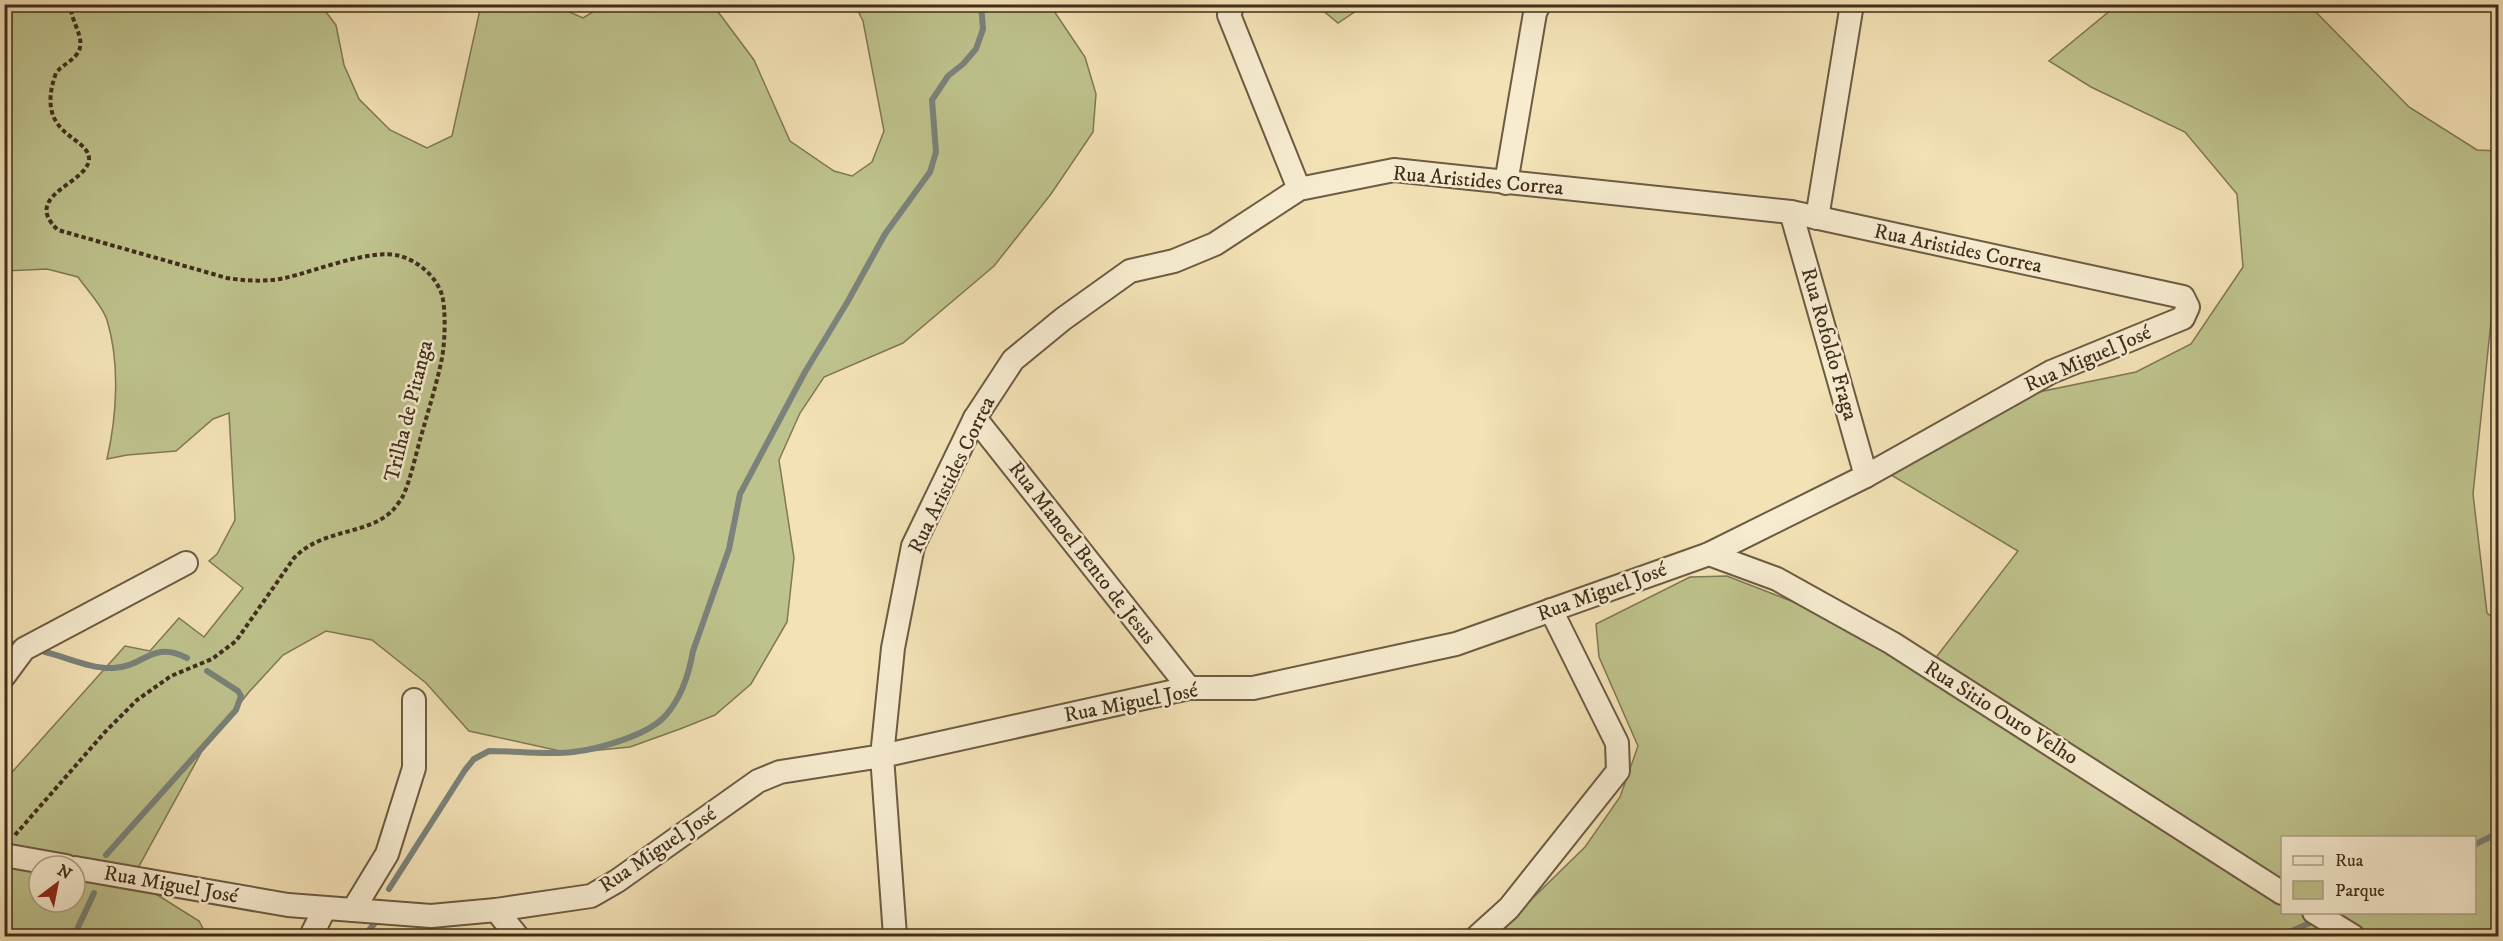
<svg xmlns="http://www.w3.org/2000/svg" width="2503" height="941" viewBox="0 0 2503 941" font-family="'IM FELL DW Pica',serif">
<style>
.green{fill:#bec28c;stroke:#7f7854;stroke-width:1.5;fill-rule:evenodd}
.lines{fill:none;stroke-linecap:round;stroke-linejoin:round}
.stream{stroke:#7a827b;stroke-width:6}
.minor-casing{stroke:#6d5b42;stroke-width:26}
.path{stroke:#402e1c;stroke-width:4;stroke-dasharray:4.5 3;stroke-linecap:butt}
.minor{stroke:#f7ecd0;stroke-width:22}
.labels{text-anchor:middle;dominant-baseline:central;stroke-width:5;stroke-linejoin:round;paint-order:stroke}
.street-label{font-size:21px;fill:#402e1c;stroke:#f7ecd0}
</style>
<rect width="100%" height="100%" fill="#f3e2b6"/>
<filter id="stains"><feTurbulence type="fractalNoise" baseFrequency=".00333" numOctaves="4"/><feColorMatrix values="0 0 0 0 .2 0 0 0 0 .09 0 0 0 0 .02 0 0 0 .5 -.17"/></filter>
<radialGradient id="worn" r=".72"><stop offset=".6" stop-color="#630" stop-opacity="0"/><stop offset="1" stop-color="#630" stop-opacity=".3"/></radialGradient>
<g class="green">
<path d="M5 5H327L326 12 336 25 344 65 359 99 390 130 427 148 452 136 481 5H559L560 8 583 18 604 5H713L754 60 790 141 834 171 852 176 872 162 884 131 863 21 855 5H1050L1085 57 1096 94 1093 132 1051 194 994 266 903 343 824 377 800 413 779 460 794 558 787 622 751 684 715 715 680 729 630 747 569 753 469 731 426 683 372 640 326 631 283 655 249 692 202 751 132 879 199 921 207 936H5V780L125 646 150 651 179 618 204 637 243 588 209 561 217 554 235 520 229 413 213 419 176 451 127 455 107 459C117 415 120 363 107 320 102 305 87 290 78 277L47 269 5 271ZM39 866H75V902H39Z"/>
<path d="M1320 5V4L1365 5 1338 23 1321 9Z"/>
<path d="M2117 5H2309L2409 107 2477 150 2498 151V270L2495 283 2473 494 2487 613 2498 621V936H1494L1585 847 1620 797 1638 746 1599 657 1596 624 1690 577 1727 576 1827 615 1924 673 2018 551 1873 464 2029 394 2136 372 2191 344 2243 267 2237 194 2185 132 2091 87 2049 61ZM2282 838H2474V912H2282Z"/>
</g>
<g class="lines">
<g class="stream">
<path d="M4 642 14 644"/>
<path d="M45 652C66 657 91 669 113 668 145 667 151 640 187 658"/>
<path d="M2474 845 2498 833"/>
<path d="M106 855 236 710 241 696 238 691 207 671"/>
<path d="M389 889 465 770 474 759 489 751C516 751 546 755 573 752 599 749 649 735 666 715 682 697 689 674 693 651L729 549 740 494 805 372 848 301 885 234 930 172 936 152 932 100 948 76 963 64 976 49 983 29 981 4"/>
<path d="M74 936 94 893"/>
<path d="M364 936 375 923"/>
<path d="M2281 936 2316 920"/>
</g>
<g class="minor-casing">
<g id="minor">
<path d="M1233 4 1229 15 1299 189"/>
<path d="M1506 183 1535 13 1539 4"/>
<path d="M1791 212 1866 476"/>
<path d="M1817 218 1852 4"/>
<path d="M975 418 1189 688"/>
<path d="M1709 554 1777 579 1892 643 2282 893"/>
<path d="M4 676 24 649 186 563"/>
<path d="M4 855 66 866"/>
<path d="M75 868 288 905 431 916 496 910 591 896 617 881 758 781 780 772 882 756 1189 688H1253L1456 644 1709 554 1866 476 2051 372 2183 318 2188 307 2183 297 1791 212 1394 170 1299 189 1215 244 1174 261 1130 271 1063 319 1013 360 975 418 913 546 893 648 882 756 895 936"/>
<path d="M353 910 387 854 414 768V700"/>
<path d="M496 910 517 936"/>
<path d="M2314 912 2353 936"/>
<path d="M311 936 325 908"/>
<path d="M1478 936 1509 908 1618 771 1617 743 1551 610"/>
</g>
</g>
<path class="path" d="M15 835 105 732 137 700 171 676 212 659 236 641 294 558C323 528 364 536 391 512 396 507 401 500 404 494 412 474 416 453 422 433 429 408 437 383 442 358 445 342 446 310 442 295 436 276 418 261 400 256 371 248 316 271 285 278 266 282 246 281 227 278L58 230C20 195 88 184 89 159 89 135 33 137 56 73 62 65 71 62 77 54 88 39 69 21 71 4"/>
<use href="#minor" class="minor"/>
</g>
<g class="labels">
<g class="street-label">
<text transform="translate(1478 181) rotate(5)">Rua Aristides Correa</text>
<text transform="translate(1958 249) rotate(12)">Rua Aristides Correa</text>
<text transform="translate(1829 344) rotate(74)">Rua Rofoldo Fraga</text>
<text transform="translate(2088 359) rotate(-24)">Rua Miguel José</text>
<text transform="translate(409 411) rotate(-76)">Trilha de Pitanga</text>
<text transform="translate(952 475) rotate(-64)">Rua Aristides Correa</text>
<text transform="translate(1082 553) rotate(52)">Rua Manoel Bento de Jesus</text>
<text transform="translate(1602 592) rotate(-20)">Rua Miguel José</text>
<text transform="translate(1131 703) rotate(-11)">Rua Miguel José</text>
<text transform="translate(2001 713) rotate(32)">Rua Sitio Ouro Velho</text>
<text transform="translate(658 850) rotate(-34)">Rua Miguel José</text>
<text transform="translate(171 885) rotate(10)">Rua Miguel José</text>
</g>
</g>
<rect width="2503" height="941" fill="none" stroke="#f3e2b6" stroke-width="24"/>
<rect x="6" y="6" width="2491" height="929" fill="none" stroke="#402e1c" stroke-width="3"/>
<rect x="12" y="12" width="2479" height="917" fill="none" stroke="#402e1c" stroke-width="1.5"/>
<rect x="2281" y="836" width="195" height="78" fill="#f7ecd0" stroke="#aea088" stroke-width="1.5"/>
<rect x="2293" y="856" width="30" height="9" fill="#f7ecd0" stroke="#aea088" stroke-width="1.5"/>
<text x="2335" y="866" font-size="18" fill="#402e1c">Rua</text>
<rect x="2293" y="881" width="30" height="18" fill="#bec28c" stroke="#aea088" stroke-width="1.5"/>
<text x="2335" y="896" font-size="18" fill="#402e1c">Parque</text>
<g transform="translate(57 884) rotate(32)"><circle r="28" fill="#f7ecd0" stroke="#aea088" stroke-width="1.5"/>
<path d="M0-4.5L10 22L0 15L-10 22Z" fill="#8f2418"/>
<text y="-9" font-size="16" font-weight="bold" text-anchor="middle" fill="#402e1c">N</text>
</g>
<rect width="100%" height="100%" filter="url(#stains)"/>
<rect width="100%" height="100%" fill="url(#worn)"/>
</svg>
